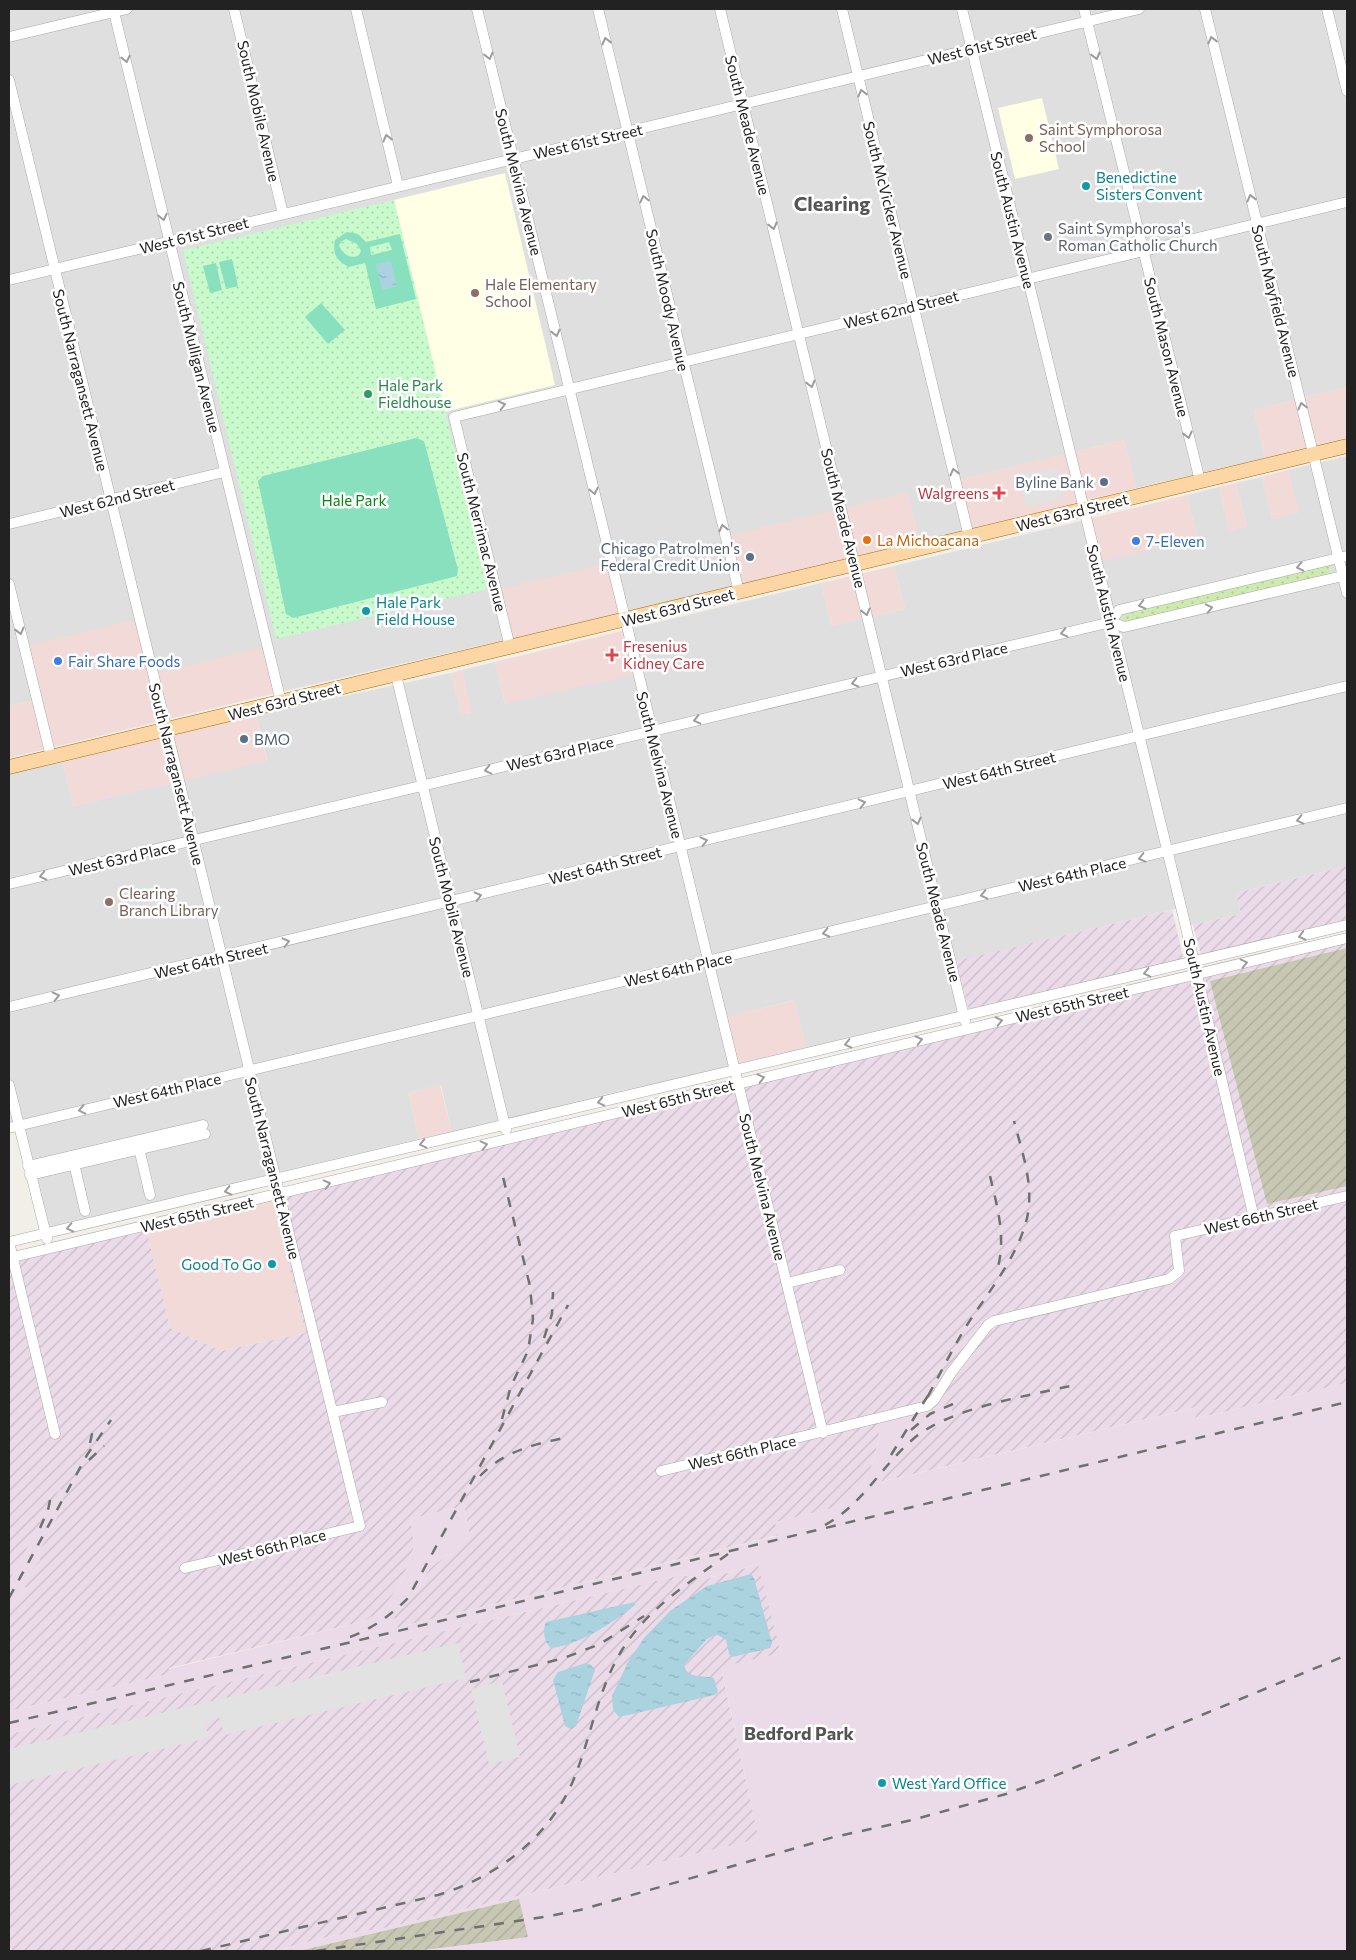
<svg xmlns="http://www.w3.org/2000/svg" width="1356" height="1960" viewBox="0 0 1356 1960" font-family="Commissioner,sans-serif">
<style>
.residential{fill:#e0dfdf}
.commercial{fill:#f2dad9}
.industrial{fill:url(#industrial-furrows)}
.education{fill:#ffffe5}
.railway{fill:#ebdbe8}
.construction{fill:url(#construction-furrows)}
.grass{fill:url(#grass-dots)}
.park{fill:url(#park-dots)}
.pitch{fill:#88e0be;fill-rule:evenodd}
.parking{fill:#e2e2e2}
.water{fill:url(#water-ripples)}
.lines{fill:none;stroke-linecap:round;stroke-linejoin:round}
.minor-casing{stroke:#a9a9a9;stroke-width:11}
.major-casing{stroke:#a06b00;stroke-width:15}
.minor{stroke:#fff;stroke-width:10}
.major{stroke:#fcd6a4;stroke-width:14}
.rail{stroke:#707070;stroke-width:2.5;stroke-dasharray:10 10;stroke-linecap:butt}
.oneway{stroke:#9c9c9c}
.education-dot{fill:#8d6e63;stroke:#fff;stroke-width:2}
.culture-dot{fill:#0f9aa8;stroke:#fff;stroke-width:2}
.worship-dot{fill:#6b7280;stroke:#fff;stroke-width:2}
.leisure-dot{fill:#2e9e5b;stroke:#fff;stroke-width:2}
.service-dot{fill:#5c6f8a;stroke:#fff;stroke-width:2}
.health-dot{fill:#e0444e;stroke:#fff;stroke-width:2}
.food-dot{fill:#e8710a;stroke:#fff;stroke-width:2}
.shop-dot{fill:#3f7fe0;stroke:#fff;stroke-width:2}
.labels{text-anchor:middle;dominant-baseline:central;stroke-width:5;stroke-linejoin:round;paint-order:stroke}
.street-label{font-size:15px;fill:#222;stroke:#fff}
.education-label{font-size:15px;fill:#785e54;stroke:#fff;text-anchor:start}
.culture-label{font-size:15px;fill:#0d838f;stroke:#fff;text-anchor:start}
.worship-label{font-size:15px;fill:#5b616d;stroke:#fff;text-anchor:start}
.leisure-label{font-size:15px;fill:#27864d;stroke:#fff;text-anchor:start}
.service-label{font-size:15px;fill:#4e5e75;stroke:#fff;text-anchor:end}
.health-label{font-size:15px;fill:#be3a42;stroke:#fff;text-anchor:end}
.park-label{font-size:15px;fill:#0c8416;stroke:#fff}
.food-label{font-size:15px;fill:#c56008;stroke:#fff;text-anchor:start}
.shop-label{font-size:15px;fill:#366cbe;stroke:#fff;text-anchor:start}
.quarter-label{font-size:18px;font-weight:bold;fill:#555;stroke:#fff}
.district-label{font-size:20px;font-weight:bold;fill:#555;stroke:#fff}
</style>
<defs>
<pattern id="industrial-furrows" width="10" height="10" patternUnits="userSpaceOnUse" patternTransform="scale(1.25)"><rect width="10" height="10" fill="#ebdbe8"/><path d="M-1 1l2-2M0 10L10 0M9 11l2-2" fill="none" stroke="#c9bcc7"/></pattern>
<pattern id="construction-furrows" width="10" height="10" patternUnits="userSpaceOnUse" patternTransform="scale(1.25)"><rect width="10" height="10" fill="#c7c7b4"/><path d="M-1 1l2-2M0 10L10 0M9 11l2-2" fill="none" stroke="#abab9a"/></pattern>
<pattern id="grass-dots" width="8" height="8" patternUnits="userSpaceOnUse" patternTransform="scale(1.25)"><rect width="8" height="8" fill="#cdebb0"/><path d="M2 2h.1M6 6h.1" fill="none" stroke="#b0c997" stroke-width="1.8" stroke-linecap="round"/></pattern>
<pattern id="park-dots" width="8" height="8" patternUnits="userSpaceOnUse" patternTransform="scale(1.25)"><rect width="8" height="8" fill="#c8facc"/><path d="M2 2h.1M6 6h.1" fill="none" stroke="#acd6af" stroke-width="1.8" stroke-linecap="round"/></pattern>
<pattern id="water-ripples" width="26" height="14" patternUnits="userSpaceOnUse" patternTransform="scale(1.25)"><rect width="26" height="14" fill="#aad3df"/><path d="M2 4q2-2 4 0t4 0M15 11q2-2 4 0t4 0" fill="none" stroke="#92b5bf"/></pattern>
</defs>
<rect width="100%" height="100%" fill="#f2efe9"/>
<g class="residential">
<path d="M9 9H1347V387L1254 410 1265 458 1136 488 1124 440 958 480 969 529 919 541 907 492 739 585 276 693 152 674 9 706Z"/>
<path d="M1347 456V866L1236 893 1241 914 1184 927 1179 908 946 964 958 1013 807 1050 794 1000 717 1020 729 1068 619 1091 452 1132 441 1085 408 1093 419 1139 46 1228 21 1123 9 1126V774L63 762 73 806 267 760 256 715 451 673 461 714 471 713 462 670 495 662 505 704 625 630 821 583 831 626 905 609 894 566 1085 520 1197 538 1187 495 1219 487 1229 530 1247 526 1236 483 1262 477 1272 519 1298 513 1288 470Z"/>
</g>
<g class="commercial">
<path d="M1347 387V438L1265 458 1254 410Z"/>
<path d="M1124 440 1136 488 969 529 957 480Z"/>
<path d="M1288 470 1299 513 1272 519 1262 477Z"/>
<path d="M1236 483 1247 526 1229 531 1219 487Z"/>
<path d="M908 492 919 541 739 585 727 536Z"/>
<path d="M1187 495 1197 538 1095 563 1085 520Z"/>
<path d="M609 563 621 612 509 639 497 590Z"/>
<path d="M894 566 905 609 831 626 821 583Z"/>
<path d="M139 619 153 674 264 647 276 693 9 758V706L39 699 26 646Z"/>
<path d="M625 630 636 674 505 704 495 662Z"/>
<path d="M462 670 472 712 461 715 451 673Z"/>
<path d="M256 715 267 761 73 806 63 762Z"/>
<path d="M795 1000 807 1050 738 1067 726 1017Z"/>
<path d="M440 1085 452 1132 419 1139 408 1093Z"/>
<path d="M272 1200 307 1333 220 1351 170 1328 146 1229Z"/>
</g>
<g class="industrial">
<path d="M1347 866V920L1201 955 1193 925 1241 914 1236 893Z"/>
<path d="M1172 910 1184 961 969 1011 956 961Z"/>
<path d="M1347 938V1383L1194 1419 1197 1407 880 1482 893 1464 909 1446 928 1431 953 1418 950 1404 878 1424 879 1435 875 1455 869 1474 854 1493 848 1494 841 1506 776 1522 779 1535 395 1628 394 1616 415 1592 430 1568 470 1537 464 1506 410 1519 413 1533 414 1547 401 1583 381 1611 365 1621 169 1668 170 1674 9 1711V1609L26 1588 21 1583 40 1560 37 1555 64 1504 60 1489 9 1581V1262L146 1229 170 1328 221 1351 306 1333 272 1200Z"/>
<path d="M759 1564 781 1653 721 1668 759 1839 380 1929 332 1936 273 1951H9V1734L681 1575 706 1579Z"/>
</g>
<g class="education">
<path d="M1042 98 1059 169 1015 179 998 108Z"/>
<path d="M505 173 555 385 444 412 394 200Z"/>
</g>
<g class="railway">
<path d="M1347 1383V1951H273L332 1936 380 1929 759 1839 721 1667 781 1653 758 1564 706 1579 681 1575 9 1734V1711L170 1674 169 1669 365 1621 381 1611 401 1583 414 1547 413 1533 410 1519 464 1506 470 1537 430 1568 415 1592 394 1616 395 1628 778 1536 775 1522 841 1506 848 1494 854 1493 869 1474 875 1455 879 1435 878 1424 950 1403 953 1418 928 1431 909 1446 893 1464 881 1482 1198 1407 1195 1419Z"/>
<path d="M60 1488 64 1504 37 1555 40 1560 21 1583 26 1588 9 1609V1581Z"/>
</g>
<g class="construction">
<path d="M1347 948V1186L1267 1204 1210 981Z"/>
<path d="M519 1899 528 1937 415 1951H299Z"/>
</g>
<path class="grass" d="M1328 564 1331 574 1124 623 1122 613Z"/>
<path class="park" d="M394 200 488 589 276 639 183 250Z"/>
<g class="pitch">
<path d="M347 232 358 234 366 242 400 234 416 299 376 309 365 263 349 267C337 261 332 254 335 240ZM346 239 357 244 361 251 359 255C351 260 342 254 339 245L342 241ZM389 242 392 250 371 255 370 247Z"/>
<path d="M232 259 238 286 226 289 219 262Z"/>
<path d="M216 263 222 290 210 293 203 266Z"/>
<path d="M321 303 345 330 328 344 305 317Z"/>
<path d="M416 438 424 441 458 570 457 576 293 618 286 614 258 481 263 476Z"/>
</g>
<g class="parking">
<path d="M1059 468 1064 489 1061 490 1062 498 1026 507 1017 472H1030Z"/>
<path d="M458 1643 466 1678 224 1735 220 1718 205 1721 208 1738 9 1785V1749Z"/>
<path d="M502 1681 520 1757 489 1764 471 1689Z"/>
</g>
<g class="water">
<path d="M391 261 397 286 382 290 376 264Z"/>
<path d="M751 1574 754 1578 772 1643 770 1648 732 1657 729 1654 726 1640 716 1634 706 1640 684 1665C687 1679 703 1675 714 1678L718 1692 715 1695 619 1717 613 1710 612 1696 628 1662 644 1638 670 1611 707 1586Z"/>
<path d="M635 1602V1605C612 1623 580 1645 551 1648 544 1642 542 1630 546 1622Z"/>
<path d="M586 1663 591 1665 595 1670 576 1726 571 1729 565 1726 553 1680 558 1672Z"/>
</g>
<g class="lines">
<g class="minor-casing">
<g id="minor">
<path d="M234 9 283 214"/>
<path d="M356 9 398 186"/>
<path d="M477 9 823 1433"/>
<path d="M598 9 739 592"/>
<path d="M720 9 965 1021"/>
<path d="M842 9 969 537"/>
<path d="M962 9 1183 915 1254 1218"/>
<path d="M1084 9 1200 481"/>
<path d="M1205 9 1347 593"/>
<path d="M1327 9 1347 91"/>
<path d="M114 12 281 702"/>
<path d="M9 37 127 9"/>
<path d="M9 80 360 1526 185 1568"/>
<path d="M9 280 1139 9"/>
<path d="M9 524 224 472"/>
<path d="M9 584 51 757"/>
<path d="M1111 622 1119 610 1347 556"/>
<path d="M510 647 454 417 1347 202"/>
<path d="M396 675 506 1130"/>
<path d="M9 884 1111 622 1124 627 1347 575"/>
<path d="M9 1007 1347 686"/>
<path d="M9 1085 47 1239"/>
<path d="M9 1128 1347 808"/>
<path d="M138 1144 150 1195"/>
<path d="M73 1159 85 1211"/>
<path d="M28 1166 203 1125"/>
<path d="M30 1175 205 1134"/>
<path d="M9 1242 1347 925"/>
<path d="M9 1242 55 1434"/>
<path d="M9 1258C455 1153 901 1045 1347 938"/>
<path d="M787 1283 840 1270"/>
<path d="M333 1412 382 1402"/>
<path d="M661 1471 927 1406 934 1400 951 1373 988 1325 994 1321 1169 1279 1179 1271 1175 1236 1347 1196"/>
</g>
</g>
<g class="major-casing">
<path id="major" d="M9 767 1347 446"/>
</g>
<use href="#minor" class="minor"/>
<use href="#major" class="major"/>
<g class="rail">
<path d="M990 1176C998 1210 1007 1240 996 1274"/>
<path d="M544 1338 552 1314 553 1292"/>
<path d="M928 1396C941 1372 953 1348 967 1325 989 1291 1027 1245 1029 1204 1031 1176 1021 1148 1014 1121"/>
<path d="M502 1419 511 1386 528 1351 533 1319 530 1286 503 1177"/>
<path d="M911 1430 930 1414 953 1404"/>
<path d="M90 1443 94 1425"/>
<path d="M891 1455 932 1389"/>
<path d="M89 1460 104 1446"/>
<path d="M480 1476C504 1451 535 1444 568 1437"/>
<path d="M825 1525C862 1505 881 1467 912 1440 948 1408 1024 1397 1070 1386"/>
<path d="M40 1528 48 1510 52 1491"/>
<path d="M9 1598 87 1455 111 1420"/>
<path d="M350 1637C373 1628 390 1616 408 1598L568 1305"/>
<path d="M470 1682 564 1658 600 1644 644 1616"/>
<path d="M9 1723 457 1617 1347 1402"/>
<path d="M201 1951 438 1895C496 1877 548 1839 573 1781 591 1738 597 1691 622 1650 647 1609 690 1582 728 1554"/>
<path d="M316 1951 544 1917 580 1910 834 1837 912 1820 1006 1794 1047 1779 1347 1655"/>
</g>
</g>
<defs><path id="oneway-chevron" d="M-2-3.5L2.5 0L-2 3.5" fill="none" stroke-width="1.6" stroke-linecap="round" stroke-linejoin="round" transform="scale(1.25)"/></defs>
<g class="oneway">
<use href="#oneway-chevron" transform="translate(1212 40) rotate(-104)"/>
<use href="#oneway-chevron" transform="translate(606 41) rotate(-104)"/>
<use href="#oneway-chevron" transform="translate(489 56) rotate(76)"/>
<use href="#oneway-chevron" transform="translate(1096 56) rotate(76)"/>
<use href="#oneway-chevron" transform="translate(126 59) rotate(77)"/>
<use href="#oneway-chevron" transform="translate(862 93) rotate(-104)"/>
<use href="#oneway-chevron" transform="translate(387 138) rotate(-104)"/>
<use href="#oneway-chevron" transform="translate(1251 198) rotate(-104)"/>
<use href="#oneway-chevron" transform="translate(644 199) rotate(-103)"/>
<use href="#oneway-chevron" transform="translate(163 217) rotate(77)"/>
<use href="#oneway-chevron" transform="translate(773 226) rotate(76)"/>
<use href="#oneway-chevron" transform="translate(556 333) rotate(76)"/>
<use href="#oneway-chevron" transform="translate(811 384) rotate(76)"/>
<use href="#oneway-chevron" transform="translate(502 405) rotate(-14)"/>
<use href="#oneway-chevron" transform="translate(1302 406) rotate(-104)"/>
<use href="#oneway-chevron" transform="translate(1188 435) rotate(76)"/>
<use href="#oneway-chevron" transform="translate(954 472) rotate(-104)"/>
<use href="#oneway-chevron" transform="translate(594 491) rotate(77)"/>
<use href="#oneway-chevron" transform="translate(723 528) rotate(-104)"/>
<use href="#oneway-chevron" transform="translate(1300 567) rotate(167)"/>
<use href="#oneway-chevron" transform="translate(1142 605) rotate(166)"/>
<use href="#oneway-chevron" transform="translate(1209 608) rotate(-13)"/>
<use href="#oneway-chevron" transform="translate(866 612) rotate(76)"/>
<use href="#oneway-chevron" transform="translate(20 631) rotate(76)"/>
<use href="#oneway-chevron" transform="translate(1064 633) rotate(167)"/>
<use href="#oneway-chevron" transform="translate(855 683) rotate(167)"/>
<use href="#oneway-chevron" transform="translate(697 720) rotate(167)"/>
<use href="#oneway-chevron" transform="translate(488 770) rotate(167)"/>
<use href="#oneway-chevron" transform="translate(862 803) rotate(-14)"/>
<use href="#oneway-chevron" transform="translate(1300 820) rotate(167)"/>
<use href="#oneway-chevron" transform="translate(917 821) rotate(76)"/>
<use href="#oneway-chevron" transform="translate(704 841) rotate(-14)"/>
<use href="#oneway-chevron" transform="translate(1142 858) rotate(166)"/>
<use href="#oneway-chevron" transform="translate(43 876) rotate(167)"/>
<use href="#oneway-chevron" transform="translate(984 895) rotate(167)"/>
<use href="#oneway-chevron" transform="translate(478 896) rotate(-14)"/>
<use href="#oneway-chevron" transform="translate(826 933) rotate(167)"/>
<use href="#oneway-chevron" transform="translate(1302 936) rotate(166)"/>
<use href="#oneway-chevron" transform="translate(286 942) rotate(-14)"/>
<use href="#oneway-chevron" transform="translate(1244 963) rotate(-13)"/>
<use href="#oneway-chevron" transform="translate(1147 973) rotate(167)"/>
<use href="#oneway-chevron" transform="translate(56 996) rotate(-13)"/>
<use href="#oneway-chevron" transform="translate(999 1021) rotate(-13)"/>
<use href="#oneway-chevron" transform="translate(919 1040) rotate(-14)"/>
<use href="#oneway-chevron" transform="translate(848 1044) rotate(167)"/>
<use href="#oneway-chevron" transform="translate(761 1078) rotate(-14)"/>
<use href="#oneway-chevron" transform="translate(601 1102) rotate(167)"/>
<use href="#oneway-chevron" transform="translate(82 1110) rotate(167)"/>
<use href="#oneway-chevron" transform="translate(423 1144) rotate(167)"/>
<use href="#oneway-chevron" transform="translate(484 1145) rotate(-14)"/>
<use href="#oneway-chevron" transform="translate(327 1184) rotate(-14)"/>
<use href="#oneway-chevron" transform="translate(228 1191) rotate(167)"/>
<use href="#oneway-chevron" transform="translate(70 1228) rotate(167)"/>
</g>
<g class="education-dot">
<circle cx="1029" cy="138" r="5"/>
<circle cx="475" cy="293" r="5"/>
<circle cx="109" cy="902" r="5"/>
</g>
<g class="culture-dot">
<circle cx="1086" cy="186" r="5"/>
<circle cx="366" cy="611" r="5"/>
<circle cx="272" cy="1264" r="5"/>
<circle cx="882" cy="1783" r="5"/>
</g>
<circle class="worship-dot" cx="1048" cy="237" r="5"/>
<circle class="leisure-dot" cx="368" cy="394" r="5"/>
<g class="service-dot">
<circle cx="1104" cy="482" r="5"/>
<circle cx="750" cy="557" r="5"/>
<circle cx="244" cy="739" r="5"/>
</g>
<g class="health-dot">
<path d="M996.5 485.5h5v5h5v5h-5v5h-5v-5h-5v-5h5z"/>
<path d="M609.5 647.5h5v5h5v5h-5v5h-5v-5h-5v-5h5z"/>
</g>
<circle class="food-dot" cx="867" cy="540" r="5"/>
<g class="shop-dot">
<circle cx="1136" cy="541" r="5"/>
<circle cx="58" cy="661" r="5"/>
</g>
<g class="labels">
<g class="street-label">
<text transform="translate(982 46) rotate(-14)">West 61st Street</text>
<text transform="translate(259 111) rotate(77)">South Mobile Avenue</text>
<text transform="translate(748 125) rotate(76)">South Meade Avenue</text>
<text transform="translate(588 141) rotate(-13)">West 61st Street</text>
<text transform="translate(519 182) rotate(76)">South Melvina Avenue</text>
<text transform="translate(888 200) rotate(76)">South McVicker Avenue</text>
<text transform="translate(1013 220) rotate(76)">South Austin Avenue</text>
<text transform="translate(194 235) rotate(-14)">West 61st Street</text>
<text transform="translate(668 300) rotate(77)">South Moody Avenue</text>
<text transform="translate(1276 301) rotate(76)">South Mayfield Avenue</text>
<text transform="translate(901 309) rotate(-14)">West 62nd Street</text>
<text transform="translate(1167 347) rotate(76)">South Mason Avenue</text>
<text transform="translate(197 357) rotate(76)">South Mulligan Avenue</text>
<text transform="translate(81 380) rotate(76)">South Narragansett Avenue</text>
<text transform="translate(117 498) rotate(-14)">West 62nd Street</text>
<text transform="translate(1072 512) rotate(-14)">West 63rd Street</text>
<text transform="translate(844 518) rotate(76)">South Meade Avenue</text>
<text transform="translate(482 532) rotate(76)">South Merrimac Avenue</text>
<text transform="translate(678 607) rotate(-14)">West 63rd Street</text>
<text transform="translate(1109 613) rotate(76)">South Austin Avenue</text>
<text transform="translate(954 659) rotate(-13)">West 63rd Place</text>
<text transform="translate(284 701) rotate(-14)">West 63rd Street</text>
<text transform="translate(560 753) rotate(-13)">West 63rd Place</text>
<text transform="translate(660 765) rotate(76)">South Melvina Avenue</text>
<text transform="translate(999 770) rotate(-14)">West 64th Street</text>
<text transform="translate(177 774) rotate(76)">South Narragansett Avenue</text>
<text transform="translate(122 858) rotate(-13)">West 63rd Place</text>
<text transform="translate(605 865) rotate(-14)">West 64th Street</text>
<text transform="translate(1072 874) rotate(-13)">West 64th Place</text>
<text transform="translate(452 907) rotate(76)">South Mobile Avenue</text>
<text transform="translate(939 912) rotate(76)">South Meade Avenue</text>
<text transform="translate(211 960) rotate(-13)">West 64th Street</text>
<text transform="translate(678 969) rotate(-13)">West 64th Place</text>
<text transform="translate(1072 1004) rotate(-13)">West 65th Street</text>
<text transform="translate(1205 1007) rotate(77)">South Austin Avenue</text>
<text transform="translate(167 1090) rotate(-13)">West 64th Place</text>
<text transform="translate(678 1098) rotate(-14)">West 65th Street</text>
<text transform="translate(273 1168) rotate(76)">South Narragansett Avenue</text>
<text transform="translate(763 1187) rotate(76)">South Melvina Avenue</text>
<text transform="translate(197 1214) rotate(-13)">West 65th Street</text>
<text transform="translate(1261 1216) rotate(-13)">West 66th Street</text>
<text transform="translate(742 1452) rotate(-13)">West 66th Place</text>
<text transform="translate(272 1547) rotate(-14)">West 66th Place</text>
</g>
<g class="education-label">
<text x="1039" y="129">Saint Symphorosa<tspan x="1039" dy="17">School</tspan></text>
<text x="485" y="284">Hale Elementary<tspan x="485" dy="17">School</tspan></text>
<text x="119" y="893">Clearing<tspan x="119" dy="17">Branch Library</tspan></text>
</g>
<g class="culture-label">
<text x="1096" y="177">Benedictine<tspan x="1096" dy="17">Sisters Convent</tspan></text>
<text x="376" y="602">Hale Park<tspan x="376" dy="17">Field House</tspan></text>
<text x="262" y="1264" text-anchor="end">Good To Go</text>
<text x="892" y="1783">West Yard Office</text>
</g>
<g class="worship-label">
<text x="1058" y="228">Saint Symphorosa's<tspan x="1058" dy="17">Roman Catholic Church</tspan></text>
</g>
<g class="leisure-label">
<text x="378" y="385">Hale Park<tspan x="378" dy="17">Fieldhouse</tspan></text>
</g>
<g class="service-label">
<text x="1094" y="482">Byline Bank</text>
<text x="740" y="548">Chicago Patrolmen's<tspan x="740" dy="17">Federal Credit Union</tspan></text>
<text x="254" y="739" text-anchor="start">BMO</text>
</g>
<g class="health-label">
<text x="989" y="493">Walgreens</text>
<text x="623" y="646" text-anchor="start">Fresenius<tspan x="623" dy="17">Kidney Care</tspan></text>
</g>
<g class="park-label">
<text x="354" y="500">Hale Park</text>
</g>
<g class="food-label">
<text x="877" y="540">La Michoacana</text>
</g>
<g class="shop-label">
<text x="1146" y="541">7-Eleven</text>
<text x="68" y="661">Fair Share Foods</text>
</g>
<g class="quarter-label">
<text x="799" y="1733">Bedford Park</text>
</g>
<g class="district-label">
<text x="832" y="203">Clearing</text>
</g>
</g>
<rect width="1356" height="1960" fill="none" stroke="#222222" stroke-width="20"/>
</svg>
